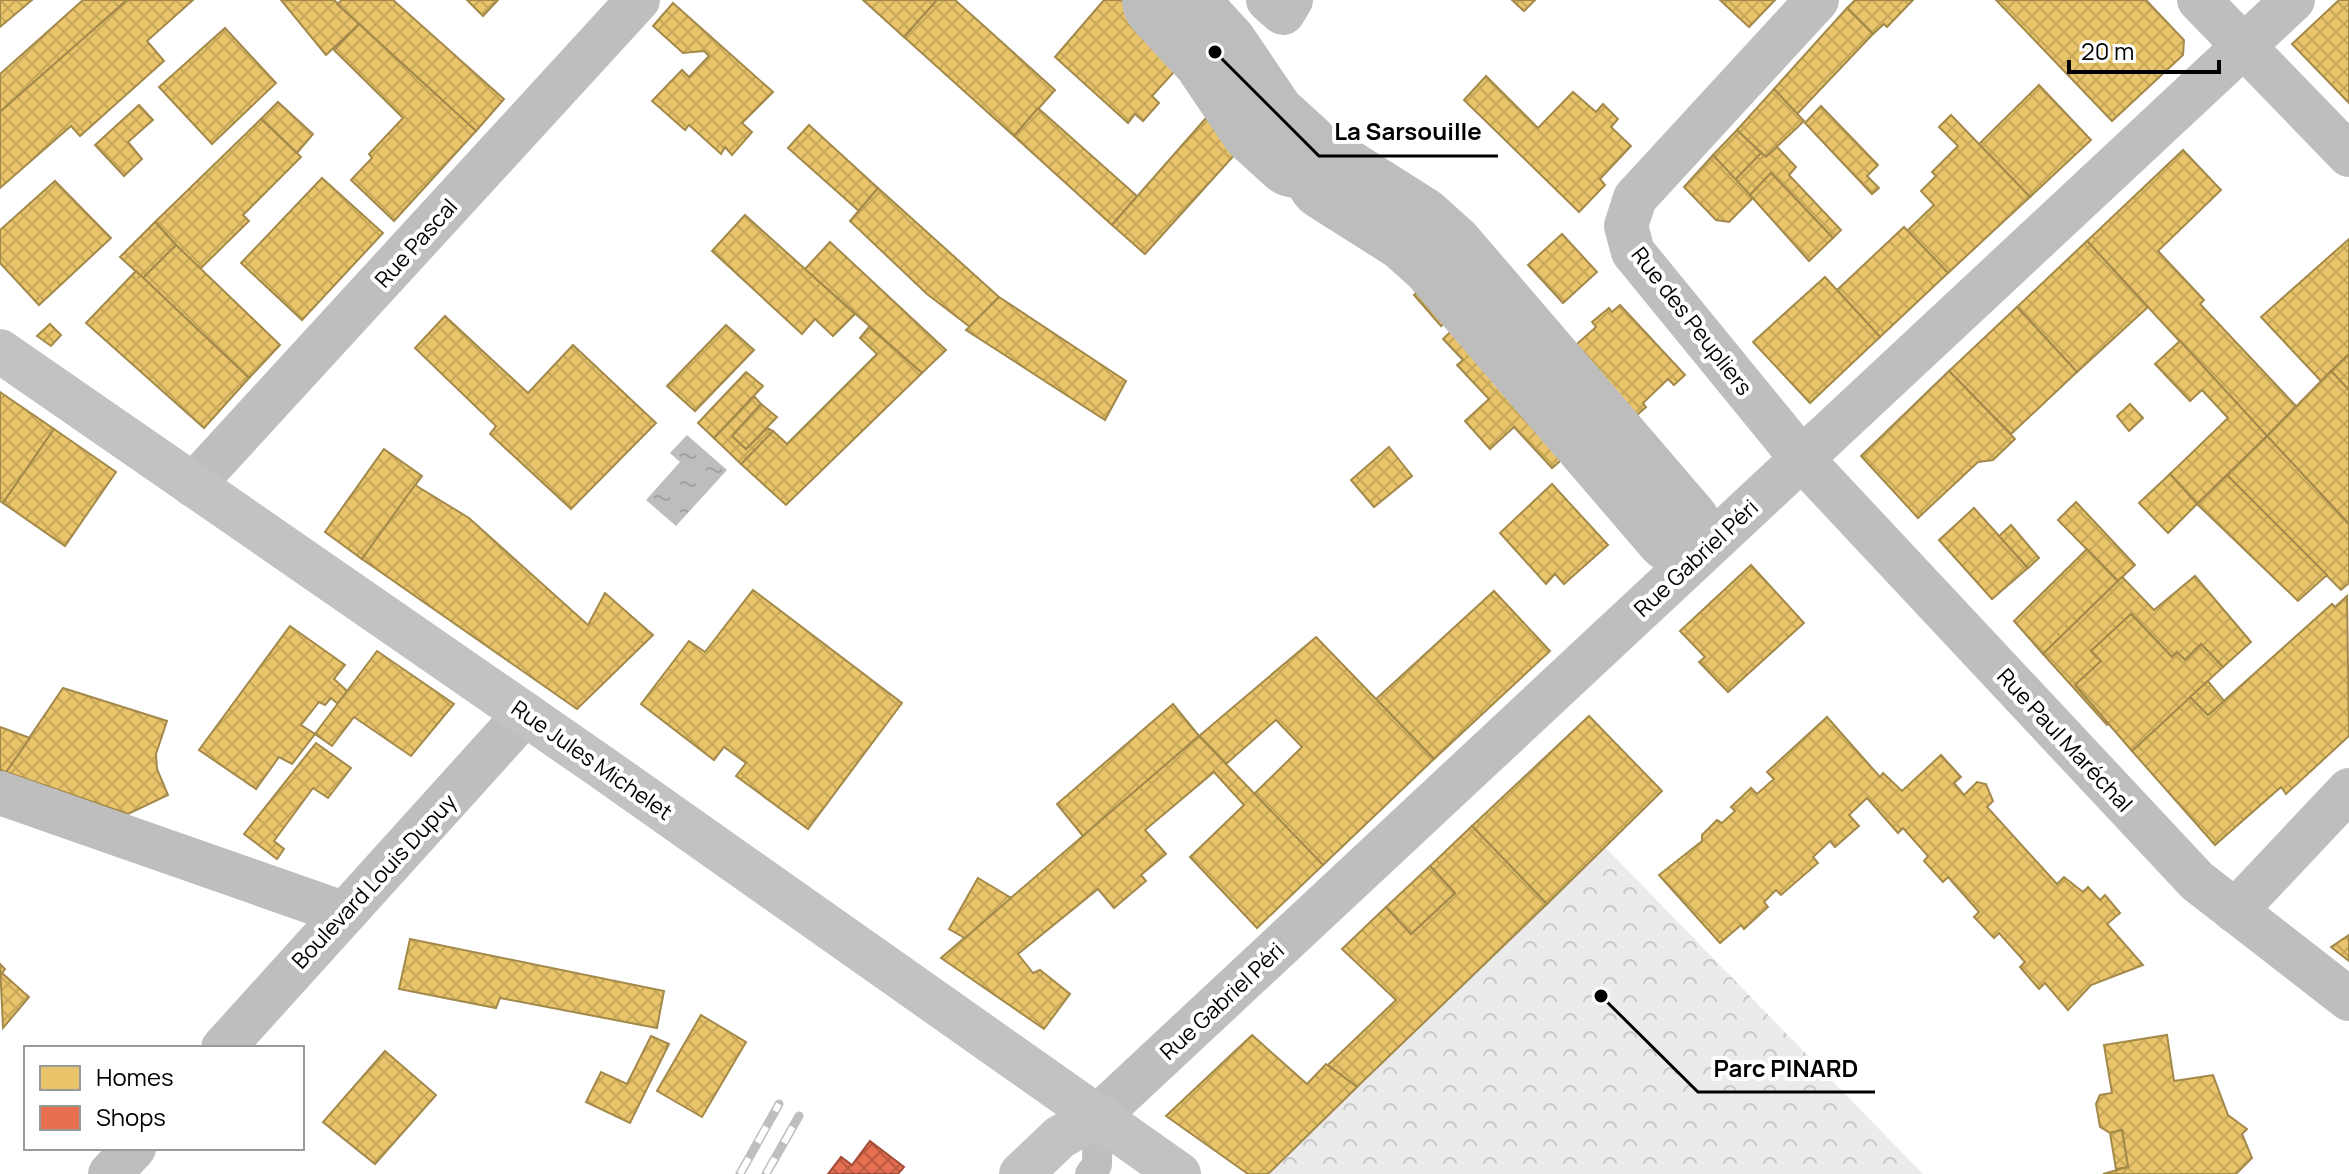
<svg xmlns="http://www.w3.org/2000/svg" width="2349" height="1174" viewBox="0 0 2349 1174" font-family="Manrope,sans-serif">
<style>
.park{fill:url(#park-crowns)}
.water{fill:url(#water-ripples)}
.homes{fill:url(#homes-cross-hatch);stroke:#a3894a;stroke-width:2}
.shops{fill:url(#shops-cross-hatch);stroke:#a24e39;stroke-width:2}
.lines{fill:none;stroke-linecap:round;stroke-linejoin:round}
.river{stroke:#bdbdbd;stroke-width:90}
.lane{stroke:#bebebe;stroke-width:30}
.street{stroke:#bebebe;stroke-width:44}
.secondary{stroke:#c2c2c2;stroke-width:44}
.rail-casing{stroke:#bebebe;stroke-width:9}
.rail{stroke:#fff;stroke-width:6;stroke-dasharray:18;stroke-linecap:butt}
.labels{text-anchor:middle;dominant-baseline:central;stroke-width:8;stroke-linejoin:round;paint-order:stroke}
.street-label{font-size:22px;fill:#000;stroke:#fff}
.leader{fill:none;stroke:#000;stroke-width:3}
.callout-dot{fill:#000;stroke:#fff;stroke-width:3}
.callout-label{font-size:24px;text-anchor:middle;font-weight:bold;fill:#000;stroke:#fff;stroke-width:8;stroke-linejoin:round;paint-order:stroke}
</style>
<defs>
<pattern id="park-crowns" width="20" height="18" patternUnits="userSpaceOnUse" patternTransform="scale(2)"><rect width="20" height="18" fill="#ebebeb"/><path d="M2 6a3 3 0 1 1 6 0M12 15a3 3 0 1 1 6 0" fill="none" stroke="#c8c8c8"/></pattern>
<pattern id="water-ripples" width="26" height="14" patternUnits="userSpaceOnUse" patternTransform="scale(2)"><rect width="26" height="14" fill="#bdbdbd"/><path d="M2 4q2-2 4 0t4 0M15 11q2-2 4 0t4 0" fill="none" stroke="#a1a1a1"/></pattern>
<pattern id="homes-cross-hatch" width="8" height="8" patternUnits="userSpaceOnUse" patternTransform="scale(2)"><rect width="8" height="8" fill="#e9c46a"/><path d="M0 0l8 8M0 8l8-8" fill="none" stroke="#c6a75a"/></pattern>
<pattern id="shops-cross-hatch" width="8" height="8" patternUnits="userSpaceOnUse" patternTransform="scale(2)"><rect width="8" height="8" fill="#e76f51"/><path d="M0 0l8 8M0 8l8-8" fill="none" stroke="#b95941"/></pattern>
</defs>
<rect width="100%" height="100%" fill="#fff"/>
<path class="park" d="M1605 847 1923 1174H1268Z"/>
<path class="water" d="M687 435 727 470 676 526 646 500 680 462 670 453Z"/>
<g class="homes">
<path d="M0 0H32L0 27Z"/>
<path d="M83 0H127L0 112V74Z"/>
<path d="M127 0H193L147 41 164 61 80 136 71 126 0 188V112Z"/>
<path d="M281 0H334L359 24 326 55Z"/>
<path d="M342 0H393L504 99 476 131 337 4Z"/>
<path d="M467 0H498L483 16Z"/>
<path d="M863 0H937L904 37Z"/>
<path d="M937 0H955L1055 90 1014 136 904 37Z"/>
<path d="M1104 0H1141L1192 52 1152 96 1159 103 1143 121 1135 114 1128 123 1055 57Z"/>
<path d="M1512 0H1535L1524 11Z"/>
<path d="M1720 0H1775L1749 27Z"/>
<path d="M1855 0H1913L1887 27 1884 24 1873 34 1847 8Z"/>
<path d="M1996 0H2146L2184 40 2183 55 2112 121Z"/>
<path d="M2339 0H2349V103L2292 44Z"/>
<path d="M673 3 773 92 742 123 752 132 732 155 725 147 721 154 689 125 685 130 652 101 682 70 689 77 709 56 704 51 683 53 653 26Z"/>
<path d="M1847 8 1873 34 1797 114 1774 89Z"/>
<path d="M359 24 476 131 394 221 351 180 372 158 369 154 403 118 334 50Z"/>
<path d="M225 28 276 83 212 144 159 87Z"/>
<path d="M1486 76 1538 128 1573 92 1596 112 1603 104 1618 119 1611 127 1631 146 1600 179 1605 185 1579 212 1464 100Z"/>
<path d="M2039 85 2091 140 2030 197 1979 144Z"/>
<path d="M1774 89 1804 121 1766 157 1737 130Z"/>
<path d="M278 102 313 134 297 153 261 119Z"/>
<path d="M139 105 153 120 128 142 142 159 124 176 95 145Z"/>
<path d="M1821 106 1878 165 1867 176 1879 188 1872 194 1805 123Z"/>
<path d="M1038 108 1137 196 1112 225 1014 136Z"/>
<path d="M1213 110 1246 142 1145 254 1112 225Z"/>
<path d="M1951 115 2030 197 1948 273 1907 231 1934 205 1921 191 1936 176 1932 172 1958 146 1939 127Z"/>
<path d="M261 119 301 157 243 215 249 221 199 270 155 222Z"/>
<path d="M809 125 878 188 859 211 788 148Z"/>
<path d="M1737 130 1761 153 1735 180 1713 155Z"/>
<path d="M1777 147 1796 167 1789 175 1841 230 1833 238 1771 173 1750 195 1735 180 1761 153 1766 157Z"/>
<path d="M2183 150 2221 190 2158 251 2204 300 2200 304 2296 406 2267 436 2087 241Z"/>
<path d="M1713 155 1753 198 1729 222 1716 220 1684 187Z"/>
<path d="M1771 173 1833 238 1809 261 1750 195Z"/>
<path d="M322 178 383 233 302 320 241 263Z"/>
<path d="M55 181 111 238 39 305 0 263V230Z"/>
<path d="M878 188 999 297 970 327 927 294 850 221Z"/>
<path d="M745 215 855 314 833 336 815 319 802 334 712 251Z"/>
<path d="M155 222 176 245 143 278 120 257Z"/>
<path d="M1904 227 1948 273 1880 337 1837 290Z"/>
<path d="M1562 234 1597 272 1563 303 1528 265Z"/>
<path d="M2349 239V354L2321 381 2261 317Z"/>
<path d="M2087 241 2148 307 2077 372 2017 307Z"/>
<path d="M830 242 946 350 922 373 805 269Z"/>
<path d="M176 245 280 345 249 378 143 278Z"/>
<path d="M136 271 249 378 204 428 86 323Z"/>
<path d="M1825 277 1880 337 1810 403 1753 342Z"/>
<path d="M1428 281 1456 312 1441 326 1414 295Z"/>
<path d="M999 297 1126 381 1105 420 966 330Z"/>
<path d="M1620 305 1685 375 1674 385 1668 379 1643 403 1646 407 1629 422 1624 418 1618 424 1558 361 1596 327 1592 322 1609 308 1612 312Z"/>
<path d="M2017 307 2077 372 2011 434 1949 371Z"/>
<path d="M445 316 528 393 573 345 656 423 571 509 490 434 496 426 415 348Z"/>
<path d="M1464 319 1578 446 1552 468 1514 427 1490 449 1465 421 1489 399 1457 365 1463 360 1443 339Z"/>
<path d="M50 324 61 335 51 346 37 336Z"/>
<path d="M726 325 754 350 695 411 667 386Z"/>
<path d="M869 327 922 373 786 505 741 464 773 431 787 444 877 354 860 338Z"/>
<path d="M2180 341 2267 436 2197 504 2170 474 2228 418 2202 390 2190 401 2155 364Z"/>
<path d="M2349 354V390L2331 371Z"/>
<path d="M1949 371 2015 439 1993 460 1978 462 1918 518 1861 456Z"/>
<path d="M2331 371 2349 390V524L2267 436Z"/>
<path d="M746 372 763 386 714 438 698 423Z"/>
<path d="M0 392 54 429 3 503 0 501Z"/>
<path d="M754 396 761 404 732 436 746 449 767 428 773 431 741 464 714 438Z"/>
<path d="M761 404 777 417 746 449 732 436Z"/>
<path d="M2130 404 2143 418 2129 431 2117 416Z"/>
<path d="M54 429 116 472 65 546 3 503Z"/>
<path d="M2267 436 2349 524V583L2341 590 2227 475Z"/>
<path d="M1389 447 1412 476 1374 507 1351 480Z"/>
<path d="M384 449 422 476 362 559 325 532Z"/>
<path d="M2170 474 2197 504 2168 533 2139 503Z"/>
<path d="M2227 475 2327 575 2298 601 2197 504Z"/>
<path d="M1552 484 1608 545 1564 584 1555 574 1546 584 1500 533Z"/>
<path d="M415 485 469 518 588 625 605 593 653 635 577 709 362 559Z"/>
<path d="M2076 502 2135 565 2118 581 2058 520Z"/>
<path d="M1974 508 2028 568 1992 599 1939 540Z"/>
<path d="M2011 525 2039 558 2028 568 1999 536Z"/>
<path d="M2087 549 2118 581 2043 654 2014 621Z"/>
<path d="M1751 565 1804 623 1728 692 1699 662 1705 657 1680 631Z"/>
<path d="M2195 576 2251 642 2223 667 2201 644 2185 660 2177 652 2172 657 2131 614 2091 651 2101 661 2075 685 2111 722 2107 725 2043 654 2122 577 2154 610Z"/>
<path d="M753 590 902 703 808 829 736 776 746 763 724 747 714 760 641 704 689 641 705 652Z"/>
<path d="M1494 591 1550 651 1434 759 1376 699Z"/>
<path d="M2347 596 2349 736 2286 794 2281 787 2215 845 2132 751 2190 697 2208 715 2332 604 2335 607Z"/>
<path d="M2131 614 2172 657 2177 652 2185 660 2201 644 2223 667 2132 751 2075 685 2101 661 2091 651Z"/>
<path d="M290 626 345 665 334 679 347 691 338 704 331 698 325 705 319 702 301 725 315 734 292 764 279 757 256 789 199 750Z"/>
<path d="M1316 637 1434 759 1323 865 1254 794 1302 747 1276 720 1226 764 1199 736Z"/>
<path d="M377 651 454 704 411 756 354 717 332 746 315 734Z"/>
<path d="M2208 681 2224 701 2208 715 2190 697Z"/>
<path d="M63 688 167 721 156 754 157 769 168 795 128 814 6 772Z"/>
<path d="M1173 704 1199 736 1083 836 1057 804Z"/>
<path d="M1589 716 1662 791 1547 904 1472 826Z"/>
<path d="M1827 717 1880 777 1883 773 1902 791 1941 755 1961 777 1954 783 1964 795 1977 782 1986 784 1993 801 1987 807 2057 884 2064 877 2083 892 2088 887 2100 900 2105 895 2120 913 2107 924 2143 965 2091 985 2068 1010 2045 983 2039 989 2020 967 2025 962 1999 933 1994 938 1974 917 1979 912 1948 877 1943 882 1924 861 1928 856 1903 828 1898 833 1867 798 1849 815 1859 826 1835 847 1830 841 1813 857 1818 863 1781 895 1776 890 1764 902 1768 907 1744 929 1741 925 1720 943 1659 875 1702 841V835L1717 820 1722 823 1735 811 1731 807 1751 788 1757 794 1774 779 1767 772Z"/>
<path d="M0 727 30 738 6 772 0 770Z"/>
<path d="M1199 736 1323 865 1257 928 1190 857 1244 805 1214 772 1145 830 1166 854 1141 875 1146 881 1114 908 1098 889 1018 954 1033 973 1040 970 1070 994 1044 1029 941 958Z"/>
<path d="M316 743 351 768 328 798 313 788 274 841 284 849 277 859 244 834Z"/>
<path d="M1472 826 1547 904 1357 1087 1328 1065 1396 1000 1342 949 1386 907 1411 934 1455 893 1430 866Z"/>
<path d="M1430 866 1455 893 1411 934 1386 907Z"/>
<path d="M978 878 1011 898 965 938 949 929Z"/>
<path d="M2349 935V961L2331 947Z"/>
<path d="M410 939 664 991 657 1028 500 998 496 1008 399 989Z"/>
<path d="M0 964 5 969 2 973 29 997 3 1028Z"/>
<path d="M701 1015 746 1042 702 1117 657 1091Z"/>
<path d="M1252 1035 1307 1084 1326 1064 1357 1087 1268 1174H1248L1166 1116Z"/>
<path d="M2167 1035 2174 1081 2213 1075 2228 1115 2247 1129 2242 1134 2252 1158 2236 1174H2103L2128 1167 2122 1130 2110 1133 2100 1127 2096 1104 2100 1095 2112 1093 2104 1045Z"/>
<path d="M651 1036 669 1044 630 1123 586 1102 601 1072 627 1084Z"/>
<path d="M385 1051 436 1095 375 1164 323 1122Z"/>
<path d="M2122 1130 2128 1167 2116 1169 2110 1133Z"/>
</g>
<path class="shops" d="M870 1141 904 1167 898 1174H828L841 1157 852 1165Z"/>
<g class="lines">
<g class="river">
<path d="M1167 0 1215 52 1263 123 1296 153"/>
<path d="M1331 177 1413 229 1442 255 1677 529"/>
</g>
<path class="lane" d="M1090 1174 1097 1165 1098 1116"/>
<g class="street">
<path d="M1268 0 1283 13 1291 0"/>
<path d="M1817 0 1635 198 1626 226 1633 252 1802 459 2197 881 2349 999"/>
<path d="M2199 0 2349 155"/>
<path d="M193 485 638 0"/>
<path d="M0 793 343 913"/>
<path d="M2235 911 2349 790"/>
<path d="M223 1048 525 714"/>
<path d="M1098 1116 2293 0"/>
<path d="M110 1174 134 1148"/>
</g>
<g class="secondary">
<path d="M0 351 600 766 1179 1174"/>
<path d="M1021 1174 1060 1137 1098 1116"/>
</g>
<g class="rail-casing">
<g id="rail">
<path d="M740 1174 779 1104"/>
<path d="M766 1174 799 1116"/>
</g>
</g>
<use href="#rail" class="rail"/>
</g>
<g class="labels">
<g class="street-label">
<text transform="translate(416 243) rotate(-48)">Rue Pascal</text>
<text transform="translate(1692 321) rotate(52)">Rue des Peupliers</text>
<text transform="translate(1696 558) rotate(-43)">Rue Gabriel Péri</text>
<text transform="translate(2065 740) rotate(47)">Rue Paul Maréchal</text>
<text transform="translate(592 760) rotate(35)">Rue Jules Michelet</text>
<text transform="translate(374 881) rotate(-47)">Boulevard Louis Dupuy</text>
<text transform="translate(1222 1001) rotate(-43)">Rue Gabriel Péri</text>
</g>
</g>
<path class="leader" d="M1215 52L1319 156H1498M1601 996L1698 1092H1875"/>
<g class="callout-dot">
<circle cx="1215" cy="52" r="8"/>
<circle cx="1601" cy="996" r="8"/>
</g>
<g class="callout-label">
<text x="1408" y="140">La Sarsouille</text>
<text x="1786" y="1077">Parc PINARD</text>
</g>
<rect x="24" y="1046" width="280" height="104" fill="#ffffff" stroke="#999999" stroke-width="2"/>
<rect x="40" y="1066" width="40" height="24" fill="#e9c46a" stroke="#999999" stroke-width="2"/>
<text x="96" y="1086" font-size="24" fill="#000000">Homes</text>
<rect x="40" y="1106" width="40" height="24" fill="#e76f51" stroke="#999999" stroke-width="2"/>
<text x="96" y="1126" font-size="24" fill="#000000">Shops</text>
<path d="M2069 60v12h150v-12" fill="none" stroke="#000000" stroke-width="4"/>
<text x="2081" y="60" font-size="24" fill="#000000" stroke="#ffffff" stroke-width="6" paint-order="stroke">20 m</text>
</svg>
